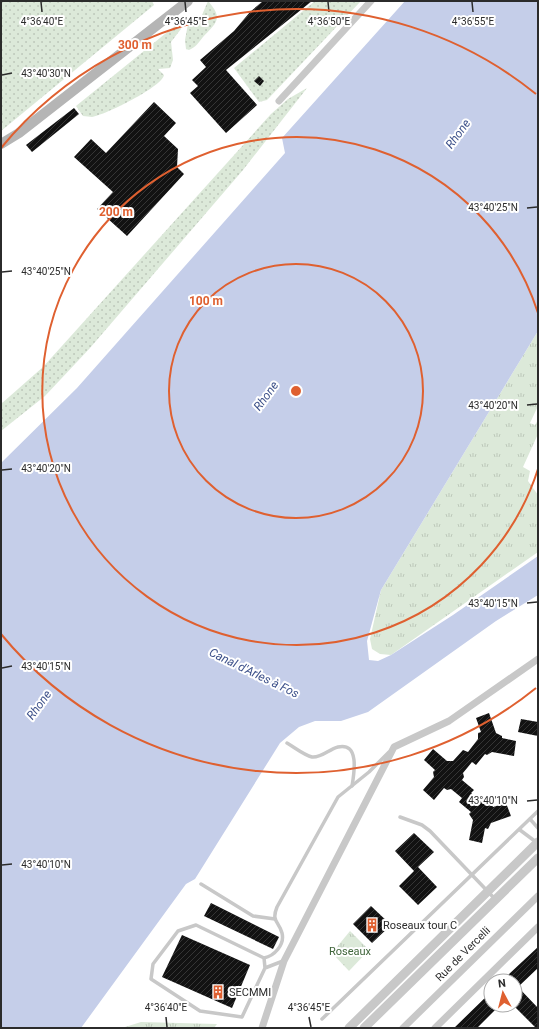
<svg xmlns="http://www.w3.org/2000/svg" width="539" height="1029" viewBox="0 0 539 1029" font-family="Roboto,sans-serif">
<style>
.grass{fill:url(#grass-dots)}
.park{fill:url(#park-tufts)}
.water{fill:#c5cee9}
.building{fill:url(#building-hatch)}
.lines{fill:none;stroke-linecap:round;stroke-linejoin:round}
.service{stroke:#c8c8c8;stroke-width:3.5}
.minor{stroke:#c8c8c8;stroke-width:7}
.tertiary{stroke:#c8c8c8;stroke-width:9}
.secondary{stroke:#b5b5b5;stroke-width:10}
.ticks{fill:none;stroke:#2b2b2b;stroke-width:1.5}
.ring{fill:none;stroke:#df6030;stroke-width:2}
.labels{text-anchor:middle;dominant-baseline:central;stroke-width:4;stroke-linejoin:round;paint-order:stroke}
.poi-label{font-size:11px;fill:#2b2b2b;stroke:#fff;text-anchor:start}
.park-label{font-size:11px;fill:#40653b;stroke:#fff}
.street-label{font-size:11px;fill:#2b2b2b;stroke:#fff}
.water-label{font-size:12px;font-style:italic;fill:#3d518a;stroke:#fff}
.ticks-label{font-size:10px;text-anchor:middle;fill:#2b2b2b;stroke:#fff;stroke-width:4;stroke-linejoin:round;paint-order:stroke}
.centre{fill:#df6030;stroke:#fff;stroke-width:2}
.ring-label{font-size:12px;text-anchor:middle;font-weight:bold;fill:#df6030;stroke:#fff;stroke-width:4;stroke-linejoin:round;paint-order:stroke}
</style>
<defs>
<pattern id="grass-dots" width="8" height="8" patternUnits="userSpaceOnUse"><rect width="8" height="8" fill="#dce9d9"/><path d="M2 2h.1M6 6h.1" fill="none" stroke="#bdc8ba" stroke-width="1.8" stroke-linecap="round"/></pattern>
<pattern id="park-tufts" width="24" height="20" patternUnits="userSpaceOnUse"><rect width="24" height="20" fill="#dce9d9"/><path d="M3 7l-1-3M5 7V3M7 7l1-3M15 17l-1-3M17 17v-4M19 17l1-3" fill="none" stroke="#bdc8ba"/></pattern>
<pattern id="building-hatch" width="6" height="6" patternUnits="userSpaceOnUse"><rect width="6" height="6" fill="#121212"/><path d="M-1 1l2-2M0 6l6-6M5 7l2-2" fill="none" stroke="#353535"/></pattern>
</defs>
<rect width="100%" height="100%" fill="#fff"/>
<g class="grass">
<path d="M1 1H152L154 5 1 131Z"/>
<path d="M208 1C224 19 216 23 203 37 198 43 196 47 189 50L186 49 185 40 188 24 197 19 201 23 205 19 202 15Z"/>
<path d="M315 1H361L267 100 259 102 234 68Z"/>
<path d="M176 25H180L181 29 171 42 173 60 170 68 158 69 164 75C162 87 105 115 92 117 90 117 86 116 83 116L76 106Z"/>
<path d="M307 88 243 170 90 348 45 396 1 431V404L43 367 271 114 288 99Z"/>
</g>
<g class="park">
<path d="M538 331V406L530 423 535 425 538 420V434L523 467 530 471 528 481 538 495V552L391 655 380 654 372 649 370 639 381 590Z"/>
<path d="M350 931 369 950 349 971 332 953Z"/>
<path d="M141 1022 217 1024 214 1028H122Z"/>
</g>
<path class="water" d="M405 1H538V331L381 590 367 641 369 660 378 661 391 655 453 615 538 556V595L496 621 368 712 341 721H315L299 727 280 743 195 879 186 884 81 1028H1V463L77 388 285 153 282 138Z"/>
<g class="building">
<path d="M263 1H312L226 70 257 105 226 133 190 93 198 86 192 80 206 67 200 60 234 31 250 12Z"/>
<path d="M259 76 264 81 260 86 254 81Z"/>
<path d="M154 102 176 123 164 136 178 149 177 167 184 174 127 236 97 209 113 192 74 157 91 139 106 153Z"/>
<path d="M74 108 79 114 32 152 26 145Z"/>
<path d="M489 713 496 733 502 736V738L516 741 514 756 492 752 487 755 485 754 476 765 472 762 463 773 464 777 462 780 474 790 471 793 485 805H492L493 807 506 803 511 816 491 823 488 829 485 828 482 843 469 840 473 820 469 814 471 812 459 802 462 798 451 789 447 790 444 788 434 800 423 790 434 777 433 772 435 770 424 760 433 749 447 761H453L463 750 468 752 478 739V733L481 732 476 718Z"/>
<path d="M521 719 538 722V736L518 732Z"/>
<path d="M414 833 434 852 418 867 437 887 418 905 399 886 414 871 395 851Z"/>
<path d="M211 903 279 937 273 949 204 916Z"/>
<path d="M371 906 391 925 372 943 353 924Z"/>
<path d="M182 935 250 965 232 1008 162 977Z"/>
<path d="M538 947V968L518 987 538 1008V1028H536L515 1007V981H512L507 976Z"/>
<path d="M491 992V1005H500L477 1028H454Z"/>
</g>
<g class="lines">
<g class="service">
<path d="M287 743C294 747 304 755 312 757 322 758 329 749 338 747 360 742 354 774 352 786"/>
<path d="M400 817 422 825 430 831 495 899"/>
<path d="M530 819 538 828"/>
<path d="M520 830 536 842"/>
<path d="M201 884 253 916 275 919"/>
<path d="M264 958C274 956 285 945 282 933 279 921 271 922 277 907L338 797 369 772 389 752"/>
<path d="M265 968 264 958 196 925 178 931 153 964 151 979 200 1011 242 1017 265 968 283 961"/>
<path d="M322 1019 538 811"/>
</g>
<g class="minor">
<path d="M279 101 371 1"/>
<path d="M262 1028 284 961 394 747 449 721 538 659"/>
<path d="M403 1028 538 896"/>
<path d="M435 1028 538 927"/>
</g>
<g class="tertiary">
<path d="M349 1028 538 842"/>
<path d="M364 1028 538 858"/>
</g>
<path class="secondary" d="M1 144 19 133 188 1"/>
</g>
<path class="ticks" d="M41 2 42 12M185 2 186 12M328 2 329 12M472 2 473 12M2 75 12 73M527 208 537 207M2 272 12 271M527 405 537 404M2 470 12 469M527 603 537 602M2 668 12 666M527 801 537 800M2 865 12 864M166 1017 167 1027M309 1017 311 1027"/>
<g class="ring">
<circle cx="296" cy="391" r="127"/>
<path d="M538 469A254 254 0 1 1 538 313"/>
<path d="M536 688A382 382 0 0 1 1 634M1 148A382 382 0 0 1 536 94"/>
</g>
<defs>
<g id="building-bare" transform="scale(1.08)"><path d="M-4-6H4V6H1V3H-1V6H-4ZM-2.5-4.3h1.7v1.8h-1.7ZM.8-4.3h1.7v1.8H.8ZM-2.5-1h1.7V.8h-1.7ZM.8-1h1.7V.8H.8Z" fill="#df6030" stroke="#fff" stroke-width="2.5" paint-order="stroke"/></g>
</defs>
<g fill-rule="evenodd">
<use href="#building-bare" x="372" y="925"/>
<use href="#building-bare" x="218" y="992"/>
</g>
<g class="labels">
<g class="poi-label">
<text x="383" y="925">Roseaux tour C</text>
<text x="229" y="992">SECMMI</text>
</g>
<g class="park-label">
<text x="350" y="951">Roseaux</text>
</g>
<g class="street-label">
<text transform="translate(463 954) rotate(-45)">Rue de Vercelli</text>
</g>
<g class="water-label">
<text transform="translate(458 134) rotate(-54)">Rhone</text>
<text transform="translate(266 396) rotate(-54)">Rhone</text>
<text transform="translate(254 673) rotate(26)">Canal d'Arles à Fos</text>
<text transform="translate(39 705) rotate(-54)">Rhone</text>
</g>
</g>
<g class="ticks-label">
<text x="42" y="25">4°36'40"E</text>
<text x="186" y="25">4°36'45"E</text>
<text x="329" y="25">4°36'50"E</text>
<text x="473" y="25">4°36'55"E</text>
<text x="46" y="77">43°40'30"N</text>
<text x="493" y="211">43°40'25"N</text>
<text x="46" y="275">43°40'25"N</text>
<text x="493" y="409">43°40'20"N</text>
<text x="46" y="472">43°40'20"N</text>
<text x="493" y="607">43°40'15"N</text>
<text x="46" y="670">43°40'15"N</text>
<text x="493" y="804">43°40'10"N</text>
<text x="46" y="868">43°40'10"N</text>
<text x="166" y="1011">4°36'40"E</text>
<text x="309" y="1011">4°36'45"E</text>
</g>
<circle cx="296" cy="391" r="6" class="centre"/>
<g class="ring-label">
<text x="135" y="49">300 m</text>
<text x="116" y="216">200 m</text>
<text x="206" y="305">100 m</text>
</g>
<rect width="539" height="1029" fill="none" stroke="#2b2b2b" stroke-width="4"/>
<g transform="translate(503 993) rotate(353)"><circle r="19" fill="#ffffff" stroke="#aaaaaa"/>
<path d="M0-3L7 15L0 10L-7 15Z" fill="#df6030"/>
<text y="-6" font-size="11" font-weight="bold" text-anchor="middle" fill="#2b2b2b">N</text>
</g>
</svg>
